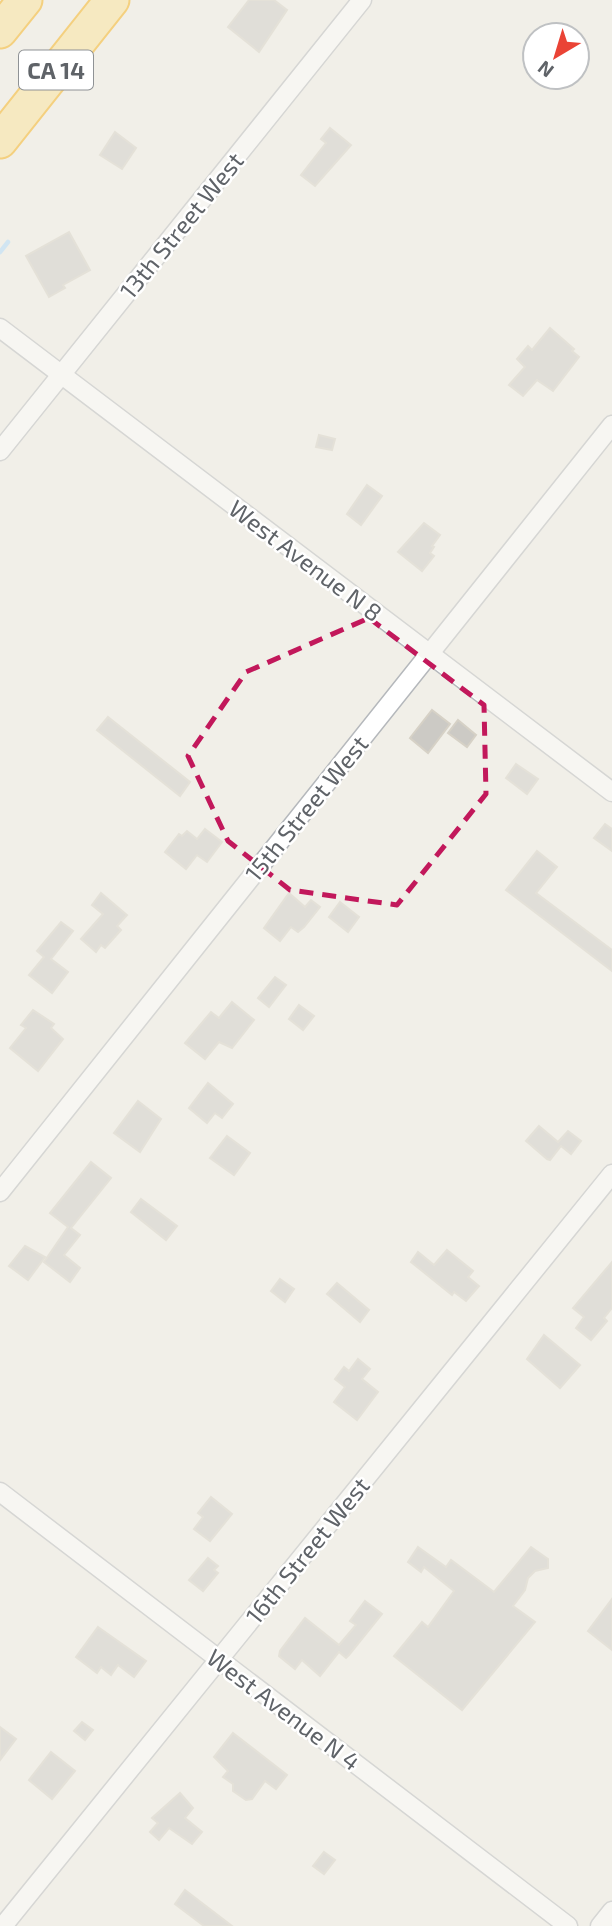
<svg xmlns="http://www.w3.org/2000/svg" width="612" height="1926" viewBox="0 0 612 1926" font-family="'Exo 2',sans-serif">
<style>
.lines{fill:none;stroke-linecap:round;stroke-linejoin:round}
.stream{stroke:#aadaff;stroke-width:4.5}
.building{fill:#cccac5;stroke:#d6d1c6;stroke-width:2}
.street-casing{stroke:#b5b8bc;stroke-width:21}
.highway-casing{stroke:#f9ab00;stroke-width:37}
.street{stroke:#fff;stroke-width:18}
.highway{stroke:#fde293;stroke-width:33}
.marked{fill:none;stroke:#c2185b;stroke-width:5;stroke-dasharray:14 9;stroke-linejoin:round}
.labels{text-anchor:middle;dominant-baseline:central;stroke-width:5;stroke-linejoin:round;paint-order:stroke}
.shield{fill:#fff;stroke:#8f9295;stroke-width:2}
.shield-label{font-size:23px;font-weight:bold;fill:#5f6368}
.street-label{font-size:24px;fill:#5f6368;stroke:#fff}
</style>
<rect width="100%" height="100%" fill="#f1efe8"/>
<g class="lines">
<path class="stream" d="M0 252 8 242"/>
</g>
<g class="building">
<path d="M249 0H274L287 10 259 52 228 27Z"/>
<path d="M330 128 351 145 315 186 301 175 326 143 321 139Z"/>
<path d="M115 132 136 148 122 169 100 155Z"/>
<path d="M69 232 90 270 63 285 65 288 49 297 26 256Z"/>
<path d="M550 328 574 349 572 351 579 357 553 391 537 380 523 396 509 385 525 367 517 359 528 346 532 350Z"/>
<path d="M319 435 335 439 332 450 316 447Z"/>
<path d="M367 485 382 496 361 525 347 514Z"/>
<path d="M424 523 440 535 432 546 434 547 430 553 434 556 422 571 398 552Z"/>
<path d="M432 710 450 724 428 753 410 738Z"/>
<path d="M108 717 190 782 180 796 97 730Z"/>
<path d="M458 720 476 735 467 747 448 733Z"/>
<path d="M516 764 538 779 527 794 506 778Z"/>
<path d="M605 824 612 829V851L594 838Z"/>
<path d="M205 829 222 842 207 862 197 855 186 869 165 852 179 834 182 836 187 831 197 839Z"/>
<path d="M537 851 557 867 536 893 612 950V971L506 890Z"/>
<path d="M101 893 127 915 117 926 121 930 105 948 101 945 96 952 81 939 103 914 92 905Z"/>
<path d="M289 893 305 907 311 900 320 907 304 927 298 932 291 927 280 941 264 928Z"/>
<path d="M340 902 359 917 348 932 329 917Z"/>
<path d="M61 922 73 931 51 959 68 972 52 993 29 975 44 957 37 951Z"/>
<path d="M275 977 286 985 269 1007 258 998Z"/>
<path d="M232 1002 254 1020 232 1048 219 1042 205 1059 185 1043 211 1012 219 1018Z"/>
<path d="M299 1005 314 1016 303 1030 289 1019Z"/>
<path d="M33 1010 54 1024 51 1028 63 1039 38 1071 10 1048 26 1028 21 1025Z"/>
<path d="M208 1083 233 1104 222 1118 215 1113 207 1123 189 1108Z"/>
<path d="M138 1101 161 1119 140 1152 114 1133Z"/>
<path d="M539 1126 558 1142 568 1131 581 1141 571 1154 561 1146 550 1160 547 1159 526 1141Z"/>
<path d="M227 1136 250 1153 234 1175 210 1158Z"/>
<path d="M91 1162 111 1178 71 1228 80 1235 64 1255 80 1268 70 1282 44 1262 68 1227 50 1213Z"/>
<path d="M141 1199 177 1226 166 1240 131 1212Z"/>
<path d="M25 1246 45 1257 28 1280 9 1266Z"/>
<path d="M447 1250 473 1271 468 1277 479 1286 466 1301 454 1292 452 1295 411 1262 418 1252 434 1265Z"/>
<path d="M612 1262V1308L604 1318 607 1321 591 1340 576 1328 584 1317 573 1308Z"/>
<path d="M280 1279 294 1289 285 1302 271 1291Z"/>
<path d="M337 1283 369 1310 360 1322 327 1294Z"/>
<path d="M544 1335 580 1365 560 1388 527 1359Z"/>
<path d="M358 1359 370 1369 362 1379 378 1392 357 1420 334 1402 345 1387 335 1379 344 1367 349 1371Z"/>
<path d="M211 1497 232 1514 210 1541 194 1529 203 1517 198 1513Z"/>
<path d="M418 1547 446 1567 451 1560 494 1592 531 1547 548 1559V1568L535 1571 528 1578 525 1590 513 1606 535 1622 462 1710 394 1656 422 1622 428 1627 454 1591 424 1567 421 1572 408 1562Z"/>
<path d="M208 1558 218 1566 214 1570 218 1573 203 1591 189 1580Z"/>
<path d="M612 1599V1650L588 1631Z"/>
<path d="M365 1601 382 1614 349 1655 346 1658 339 1652 320 1676 302 1660 295 1669 279 1656 280 1651 305 1618 339 1645 356 1625 350 1621Z"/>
<path d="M98 1627 146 1661 134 1677 118 1665 111 1675 101 1667 97 1673 76 1657Z"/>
<path d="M82 1722 93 1730 85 1740 74 1731Z"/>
<path d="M0 1727 16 1739 0 1760Z"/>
<path d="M233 1733 287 1775 276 1789 265 1781 252 1799 246 1800 233 1791V1784L223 1777 228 1771 214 1757Z"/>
<path d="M51 1752 75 1771 52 1799 29 1780Z"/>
<path d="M180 1793 193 1808 185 1818 202 1832 192 1844 169 1828 159 1840 150 1832 158 1823 152 1818Z"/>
<path d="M324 1852 335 1860 324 1874 313 1866Z"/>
<path d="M185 1890 232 1926H204L175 1904Z"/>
</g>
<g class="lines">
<g class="street-casing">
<g id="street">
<path d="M0 328 612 792"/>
<path d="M0 451 362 0"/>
<path d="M0 1192 612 425"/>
<path d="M0 1492 568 1926"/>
<path d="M3 1926 612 1174"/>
<path d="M600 1926 612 1911"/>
</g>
</g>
<g class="highway-casing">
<g id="highway">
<path d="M0 31 25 0"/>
<path d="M0 141 112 0"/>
</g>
</g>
<use href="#street" class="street"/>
<use href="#highway" class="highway"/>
</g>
<path d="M0 0H612V1926H0ZM369 618 484 705 486 794 397 905 290 890 228 841 188 756 246 672Z" fill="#f1efe8" fill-opacity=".55" fill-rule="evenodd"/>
<path class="marked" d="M369 618 484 705 486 794 397 905 290 890 228 841 188 756 246 672Z"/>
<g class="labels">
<rect class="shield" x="19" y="50.5" width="74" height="39" rx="5"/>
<g class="shield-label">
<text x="56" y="70">CA 14</text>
</g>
<g class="street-label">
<text transform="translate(181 225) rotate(-51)">13th Street West</text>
<text transform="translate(306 560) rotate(37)">West Avenue N 8</text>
<text transform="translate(306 808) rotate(-51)">15th Street West</text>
<text transform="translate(307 1550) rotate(-51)">16th Street West</text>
<text transform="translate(284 1709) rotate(37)">West Avenue N 4</text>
</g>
</g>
<g transform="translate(556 56) rotate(218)"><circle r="33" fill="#ffffff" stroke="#bfc1c3" stroke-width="2"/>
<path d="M0-5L12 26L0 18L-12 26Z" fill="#ea4335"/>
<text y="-10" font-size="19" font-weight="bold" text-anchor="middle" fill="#5f6368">N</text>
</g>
</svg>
